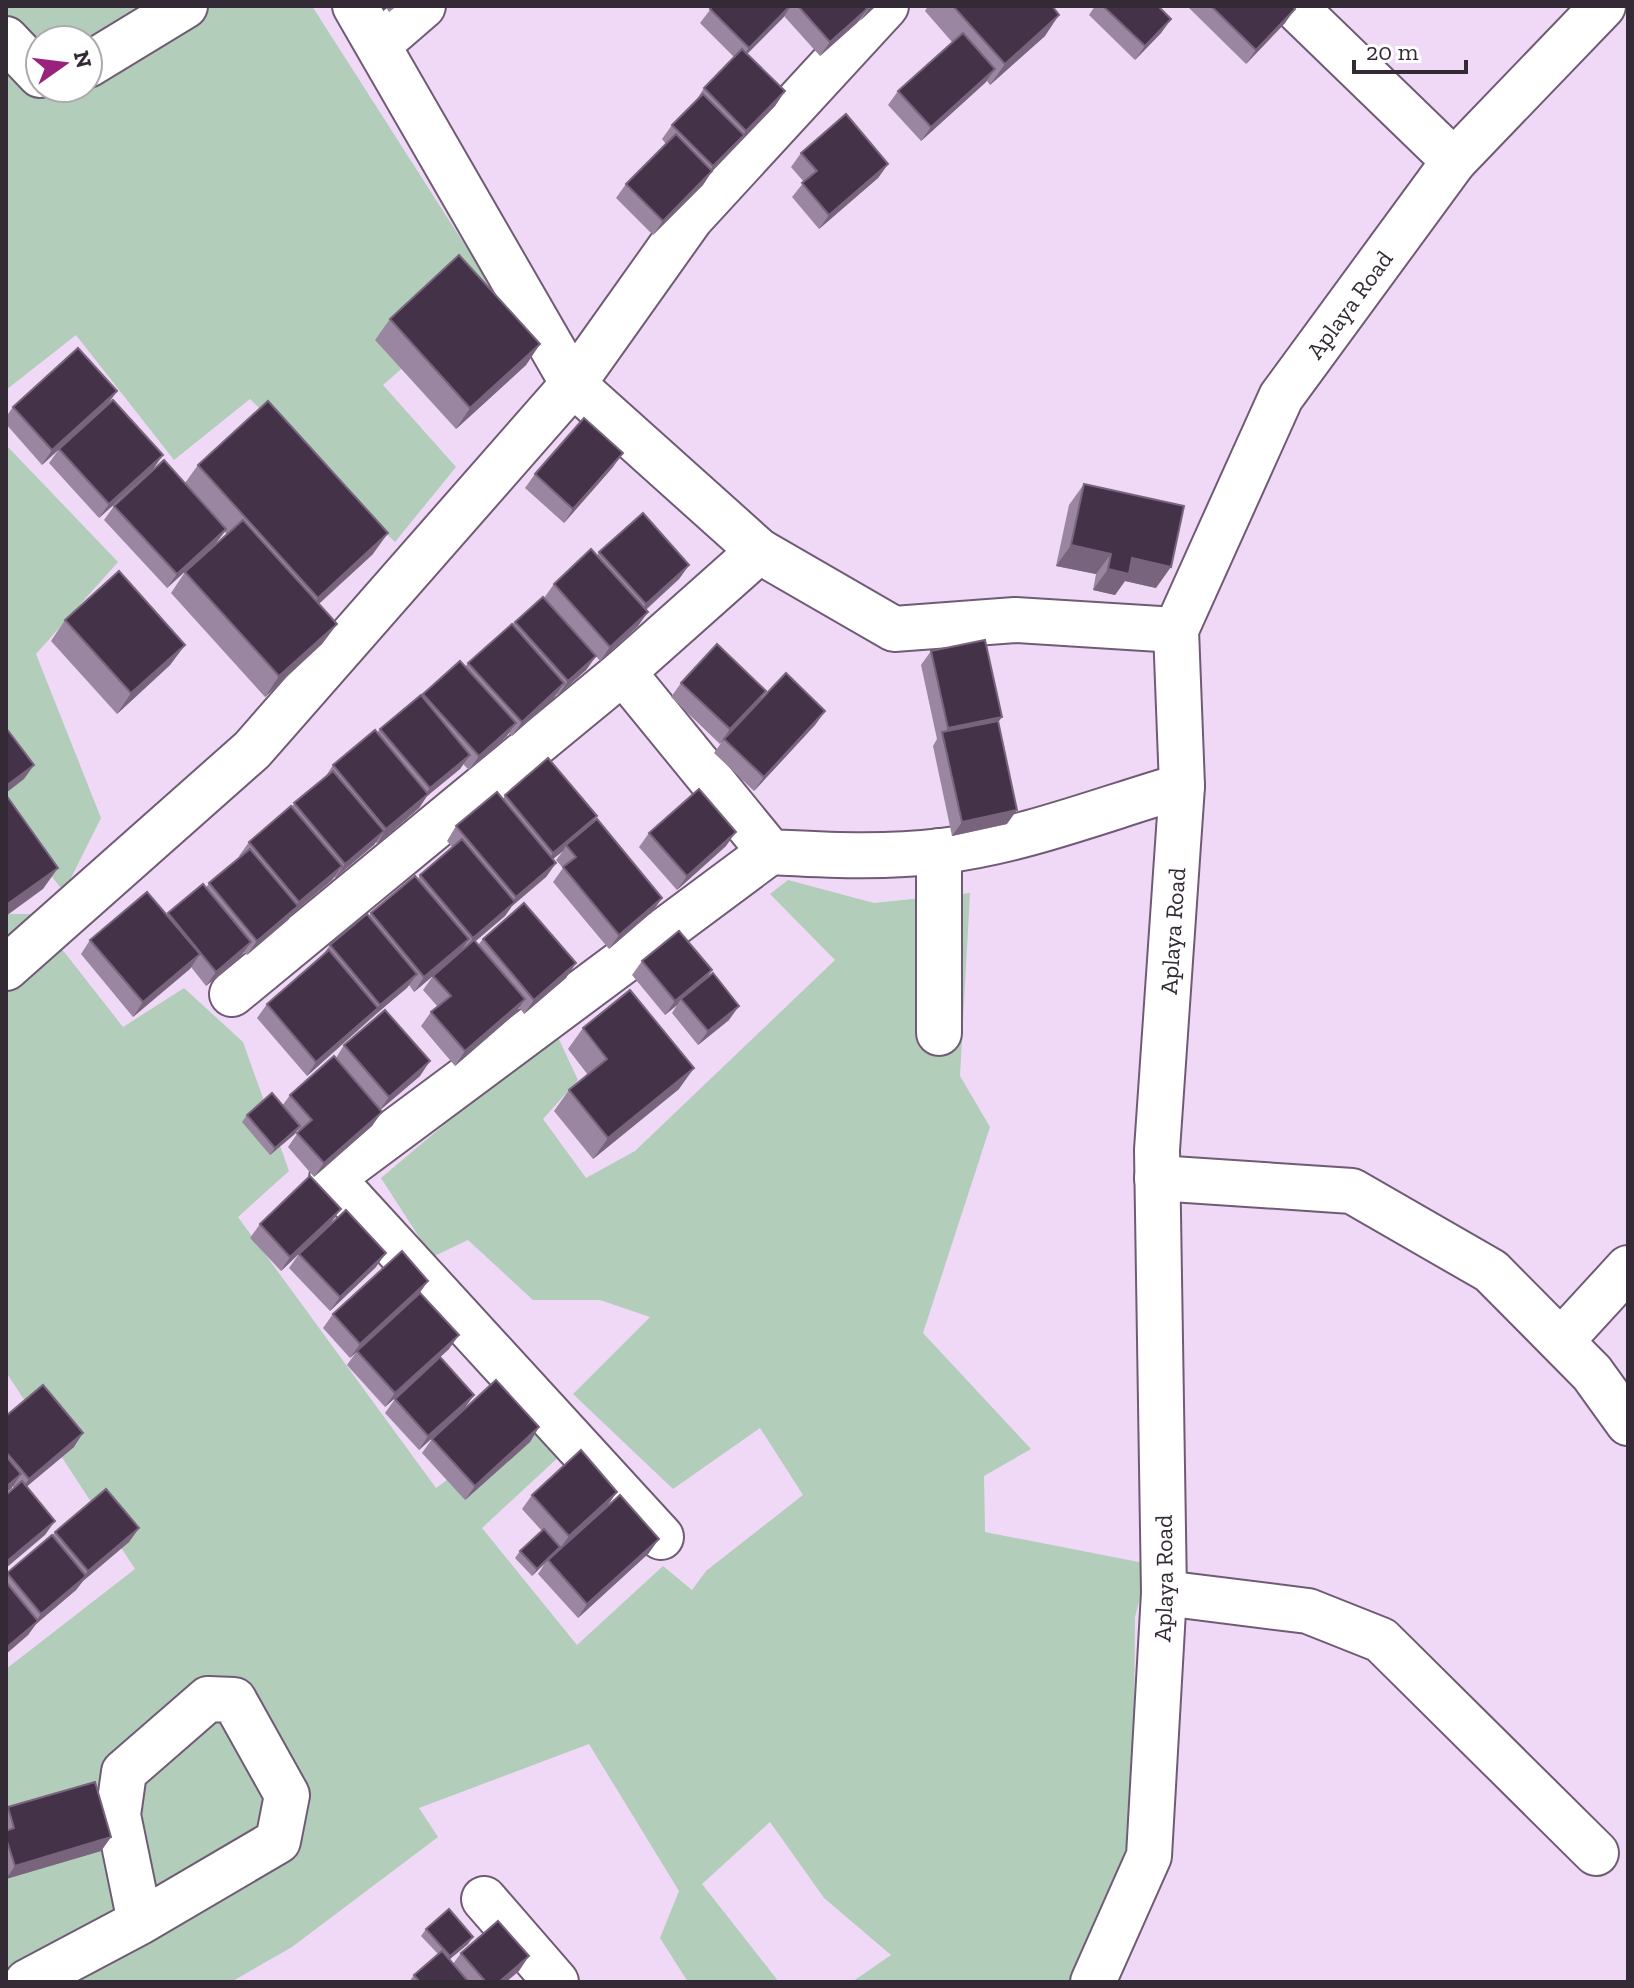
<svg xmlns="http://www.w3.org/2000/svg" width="1634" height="1988" viewBox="0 0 1634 1988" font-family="'Zilla Slab',serif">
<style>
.green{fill:#b2cdba;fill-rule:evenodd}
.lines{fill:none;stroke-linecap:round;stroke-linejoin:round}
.minor-casing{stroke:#705b75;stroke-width:48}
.minor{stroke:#fff;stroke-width:44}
.wall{fill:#9a86a0}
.shaded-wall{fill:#78647d}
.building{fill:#443249;stroke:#78647d;stroke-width:2}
.labels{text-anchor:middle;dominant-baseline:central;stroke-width:8;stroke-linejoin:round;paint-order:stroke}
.street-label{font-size:24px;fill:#332a35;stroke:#fff}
</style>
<rect width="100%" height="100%" fill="#f0d9f6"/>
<g class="green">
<path d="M6 6H312L493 289 383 385 456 467 395 542 250 399 174 460 76 335 6 390ZM40 40H88V88H40Z"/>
<path d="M6 445 118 562 36 654 101 818 64 892 6 818Z"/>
<path d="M788 880 874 903 970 893 960 1076 990 1127 923 1333 1031 1449 984 1476 985 1532 1149 1564 1135 1617 1133 1840 1070 1982H852L891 1955 824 1898 770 1822 702 1884 779 1982H688L660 1938 679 1891 589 1744 419 1808 438 1837 292 1947 231 1982H9L6 1968V1669L135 1569 6 1372V989L58 944 123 1027 184 988 243 1042 289 1171 238 1217 436 1488 531 1419 565 1451 482 1528 577 1645 663 1566 692 1590 706 1571 803 1495 760 1428 673 1489 573 1394 650 1317 600 1300H533L468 1240 432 1257 381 1178 555 1031 578 1080 543 1119 586 1178 635 1151 835 960 770 894Z"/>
<path d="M6 914H45L6 947Z"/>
</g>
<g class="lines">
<g class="minor-casing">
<g id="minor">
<path d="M355 6 573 384 759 551 894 629 1015 620 1176 630"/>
<path d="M1294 6 1454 161"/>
<path d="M6 39 40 75"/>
<path d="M379 44 423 6"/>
<path d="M88 65 185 6"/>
<path d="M623 672 770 852C826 855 884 858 941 851 1023 841 1103 809 1182 786"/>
<path d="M939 851V1033"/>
<path d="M6 968 252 750 573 384 691 218 886 6"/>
<path d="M232 994 623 672 759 551"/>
<path d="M1157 1178 1352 1191 1491 1271 1592 1373 1628 1423"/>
<path d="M1561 1341 1628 1268"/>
<path d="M661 1537 332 1178 770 852"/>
<path d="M1164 1593 1308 1611 1381 1640 1596 1853"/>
<path d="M484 1899 556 1982"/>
<path d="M27 1982 140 1922 278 1841 287 1795 234 1700 208 1699 124 1772 118 1815 140 1922"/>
<path id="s1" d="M1093 1982 1149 1856 1164 1593 1157 1150 1182 786 1176 630 1281 397 1454 161 1603 6"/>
</g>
</g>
<use href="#minor" class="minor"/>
</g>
<g class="wall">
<path d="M385 6H397L389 12Z"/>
<path d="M713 6H876L820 56 784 16 747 54 785 91 775 106 712 171 703 185 653 235 616 198 626 184 666 144 662 139 672 125 695 102 704 88 734 57 700 23Z"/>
<path d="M928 6H1052L1045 36 990 85 987 81 921 141 888 105 898 91 952 42 925 11Z"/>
<path d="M1095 6H1158L1171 19 1161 33 1135 60 1089 15Z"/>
<path d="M1188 6H1292L1285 23 1246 64 1188 7Z"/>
<path d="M801 153 888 164 878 178 819 229 792 197 804 182 791 167Z"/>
<path d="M390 319 540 344 526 365 456 429 375 340Z"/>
<path d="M117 391 108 404 163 455 153 469 99 518 49 463 59 449 68 441 42 465 6 424V417L13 407Z"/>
<path d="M198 465 373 554 319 604 337 624 322 644 265 697 171 593 185 572 227 535 225 532 216 543 167 588 104 520 114 506 185 483Z"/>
<path d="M613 467 564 523 525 488 535 474Z"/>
<path d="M1084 484 1156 588 1125 581 1115 595 1093 590 1096 574 1056 566 1069 505Z"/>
<path d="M599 552 689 565 679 579 646 610 638 626 600 661 596 656 586 670 558 695 557 694 512 736 509 733 506 737 469 770 463 764 460 769 427 796 419 808 377 844 376 842 335 878 334 877 332 880 293 913 288 920 247 955 244 952 241 956 206 986 191 967 133 1017 81 954 90 940 166 915 206 888 209 883 240 857 239 856 249 842 324 779 333 765 377 733 380 729 423 694 465 667 468 663 515 622 544 598 554 584 597 556Z"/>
<path d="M65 620 185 645 170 665 117 714 51 641Z"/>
<path d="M931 651 998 722 1007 824 952 836 933 746 937 739 921 665Z"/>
<path d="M681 683 766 691 757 704 825 711 815 725 754 791 714 753 724 739 733 730 720 744 671 697Z"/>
<path d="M505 795 590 825 662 898 652 912 609 949 553 882 563 868 556 860 563 851 553 859 556 863 546 877 512 906 505 916 475 941 478 945 483 939 566 978 524 1014 519 1007 515 1014 455 1066 421 1026 431 1012 438 1007 423 990 433 976 452 959 414 992 409 985 307 1076 257 1018 267 1004 322 956 330 945 369 916 371 913 418 879 420 875 453 848 447 841 456 826 503 799Z"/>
<path d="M649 833 726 846 677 890 639 847Z"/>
<path d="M642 961 712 970 706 978 729 1020 698 1045 672 1013 677 1005 665 1015 632 975Z"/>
<path d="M583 1028 679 1089 593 1159 554 1111 569 1090 588 1075 568 1049Z"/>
<path d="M344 1045 420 1076 380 1110 372 1126 314 1177 288 1147 299 1131 298 1130 270 1155 242 1122 247 1115 282 1106 290 1095 336 1058Z"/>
<path d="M331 1223 281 1271 250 1238 260 1224Z"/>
<path d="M299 1254 376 1267 330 1311 289 1268Z"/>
<path d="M428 1281 418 1295 350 1358 323 1328 333 1314Z"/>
<path d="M449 1349 385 1407 347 1365 357 1351Z"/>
<path d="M474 1395 464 1409 419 1450 385 1413 395 1399Z"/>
<path d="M6 1416 74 1447 26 1487 45 1535 13 1486 6 1493Z"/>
<path d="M539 1427 530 1442 465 1500 422 1453 432 1439Z"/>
<path d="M617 1492 608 1505 649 1553 578 1618 538 1574 545 1563 532 1576 515 1558 520 1551 542 1531 522 1509 532 1495Z"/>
<path d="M139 1528 129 1542 83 1581 76 1590 36 1624 28 1635 6 1654V1574L52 1536 55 1532Z"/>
<path d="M8 1807 111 1837 101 1851 6 1879V1810Z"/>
<path d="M426 1929 468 1944 450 1959 453 1964 461 1953 519 1971 506 1982H409L414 1975 438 1954 421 1936Z"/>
</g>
<g class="shaded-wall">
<path d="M791 6 783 18 739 62 749 48Z"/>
<path d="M871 6H876L860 21Z"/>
<path d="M867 9 857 23 820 56 830 42Z"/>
<path d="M1295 9 1285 23 1246 64 1256 50Z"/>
<path d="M1059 15 1045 36 990 85 1005 64Z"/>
<path d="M1171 19 1161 33 1135 60 1145 46Z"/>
<path d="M995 69 985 83 921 141 931 127Z"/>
<path d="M785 91 775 106 703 181 713 166Z"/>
<path d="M888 164 878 178 819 229 829 215Z"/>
<path d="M712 171 703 185 653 235 663 221Z"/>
<path d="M540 344 526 365 456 429 470 408Z"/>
<path d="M117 391 107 405 42 465 52 450Z"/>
<path d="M623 453 613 467 564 523 573 509Z"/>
<path d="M163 455 153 469 99 518 109 504Z"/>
<path d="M226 529 216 543 167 588 177 574Z"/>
<path d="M388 533 373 554 303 618 318 598Z"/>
<path d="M1071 545 1111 554 1096 574 1056 566Z"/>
<path d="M1132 558 1171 567 1156 588 1125 581 1115 595 1093 590 1108 569Z"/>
<path d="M689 565 679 579 636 618 646 604Z"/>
<path d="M648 612 638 626 600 661 610 647Z"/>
<path d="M337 624 322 644 265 697 279 676Z"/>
<path d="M185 645 170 665 117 714 131 693Z"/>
<path d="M596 656 586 670 558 695 568 681Z"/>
<path d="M564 683 554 698 512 736 522 722Z"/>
<path d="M766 691 756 705 720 744 730 729Z"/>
<path d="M825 711 815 725 754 791 764 777Z"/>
<path d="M1002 717 992 731 943 735 948 728Z"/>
<path d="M516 723 506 737 469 770 479 756Z"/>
<path d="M470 755 460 769 427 796 419 808 377 844 386 829 421 800 430 788Z"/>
<path d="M34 765 24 779 6 793V786Z"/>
<path d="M1017 810 1007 824 952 836 962 822Z"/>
<path d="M597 816 587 830 566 845 563 851 543 867 553 853Z"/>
<path d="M384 831 374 845 335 878 345 864Z"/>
<path d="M736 832 726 846 677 890 687 876Z"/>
<path d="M556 863 546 877 512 906 505 916 463 952 473 938 509 907 516 897Z"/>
<path d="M342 866 332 880 293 913 288 920 247 955 257 941 294 909 299 902Z"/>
<path d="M58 868 43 889 6 916V905Z"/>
<path d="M662 898 652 912 609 949 619 935Z"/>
<path d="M469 939 459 954 414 992 424 977Z"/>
<path d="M251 942 241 956 206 986 216 972Z"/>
<path d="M200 954 190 969 133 1017 143 1002Z"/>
<path d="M576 963 566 978 524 1014 534 1000Z"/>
<path d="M712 970 702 985 681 999 677 1005 665 1015 675 1001Z"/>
<path d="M417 974 407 988 371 1018 307 1076 316 1062 380 1005Z"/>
<path d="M525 999 515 1014 455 1066 465 1051Z"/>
<path d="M739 1006 729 1020 698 1045 708 1031Z"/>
<path d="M430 1061 420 1076 379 1111 389 1097Z"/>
<path d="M694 1068 679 1089 593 1159 608 1138Z"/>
<path d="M382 1112 372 1126 314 1177 324 1163Z"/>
<path d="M300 1126 295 1134 270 1155 275 1148Z"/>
<path d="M341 1209 331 1223 281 1271 290 1257Z"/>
<path d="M386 1253 376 1267 330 1311 340 1297Z"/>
<path d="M428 1281 418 1295 350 1358 360 1344Z"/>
<path d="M459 1335 449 1349 385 1407 395 1393Z"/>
<path d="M474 1395 464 1409 419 1450 428 1436Z"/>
<path d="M539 1427 530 1442 465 1500 475 1486Z"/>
<path d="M83 1433 74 1447 19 1493 29 1479Z"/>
<path d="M21 1474 11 1489 6 1493V1487Z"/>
<path d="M617 1492 607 1506 559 1550 569 1536Z"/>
<path d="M55 1521 45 1535 6 1568V1562Z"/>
<path d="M139 1528 129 1542 83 1581 76 1590 36 1624 28 1635 6 1654V1648L33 1625 41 1614 81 1580 88 1571Z"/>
<path d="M659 1539 649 1553 578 1618 587 1604Z"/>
<path d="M560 1547 545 1563 532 1576 537 1569Z"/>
<path d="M111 1837 101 1851 6 1879 15 1866Z"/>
<path d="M473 1937 468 1944 445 1963 450 1956Z"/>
<path d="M529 1956 519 1971 506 1982H499Z"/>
</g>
<g class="building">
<path d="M713 6H790L749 48 710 9Z"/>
<path d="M798 6H864L867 9 830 42Z"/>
<path d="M953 6H1052L1059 15 1005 64Z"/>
<path d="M1103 6H1158L1171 19 1145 46Z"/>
<path d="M1211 6H1292L1295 9 1256 50Z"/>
<path d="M963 33 995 69 931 127 898 91Z"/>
<path d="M742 49 785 91 746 131 704 88Z"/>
<path d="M703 94 744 135 713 166 672 125Z"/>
<path d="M846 114 888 164 829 215 802 183 817 171 801 153Z"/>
<path d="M676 134 712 171 663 221 626 184Z"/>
<path d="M459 255 540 344 470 408 390 319Z"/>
<path d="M78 348 117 391 52 450 13 407Z"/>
<path d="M113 400 163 455 109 504 59 449Z"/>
<path d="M268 401 388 533 318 598 198 465Z"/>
<path d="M584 418 623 453 573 509 535 474Z"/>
<path d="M164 460 226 529 177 574 114 506Z"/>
<path d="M1084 484 1184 506 1171 567 1132 558 1129 574 1108 569 1111 554 1071 545Z"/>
<path d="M643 513 689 565 646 604 599 552Z"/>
<path d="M243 520 337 624 279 676 185 572Z"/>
<path d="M591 549 648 612 610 647 554 584Z"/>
<path d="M119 571 185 645 131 693 65 620Z"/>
<path d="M543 597 596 656 568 681 515 622Z"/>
<path d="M512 624 564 683 522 722 468 663Z"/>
<path d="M985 640 1002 717 948 728 931 651Z"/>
<path d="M717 644 766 691 730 729 681 683Z"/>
<path d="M460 661 516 723 479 756 423 694Z"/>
<path d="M786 673 825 711 764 777 724 739Z"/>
<path d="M421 695 470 755 430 788 380 729Z"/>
<path d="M998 721 1017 810 962 822 942 732Z"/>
<path d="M6 728 34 765 6 786Z"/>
<path d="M375 730 428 794 386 829 333 765Z"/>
<path d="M548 758 597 816 553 853 505 795Z"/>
<path d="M333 771 384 831 345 864 294 803Z"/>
<path d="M699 789 736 832 687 876 649 833Z"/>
<path d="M497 792 556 863 516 897 456 826Z"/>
<path d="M6 795 58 868 6 905Z"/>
<path d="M291 806 342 866 299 902 249 842Z"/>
<path d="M597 819 662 898 619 935 563 867 576 857 566 845Z"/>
<path d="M462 839 515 902 473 938 420 875Z"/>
<path d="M250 849 298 906 257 941 209 883Z"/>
<path d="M415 876 469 939 424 977 371 913Z"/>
<path d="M203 884 251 942 216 972 168 913Z"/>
<path d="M147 892 200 954 143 1002 90 940Z"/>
<path d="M524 903 576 963 534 1000 483 939Z"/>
<path d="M367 914 417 974 380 1005 330 945Z"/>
<path d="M679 931 712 970 675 1001 642 961Z"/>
<path d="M474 940 525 999 465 1051 431 1012 451 996 433 976Z"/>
<path d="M329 950 378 1008 316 1062 267 1004Z"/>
<path d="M713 973 739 1006 708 1031 681 999Z"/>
<path d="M630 990 694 1068 608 1138 569 1090 607 1059 583 1028Z"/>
<path d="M385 1010 430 1061 389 1097 344 1045Z"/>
<path d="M334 1056 382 1112 324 1163 297 1133 312 1120 290 1095Z"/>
<path d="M272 1093 300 1126 275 1148 247 1115Z"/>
<path d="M310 1176 341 1209 290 1257 260 1224Z"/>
<path d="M346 1210 386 1253 340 1297 299 1254Z"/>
<path d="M402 1251 428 1281 360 1344 333 1314Z"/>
<path d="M420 1293 459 1335 395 1393 357 1351Z"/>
<path d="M440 1357 474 1395 428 1436 395 1399Z"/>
<path d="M496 1380 539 1427 475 1486 432 1439Z"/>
<path d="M43 1385 83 1433 29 1479 6 1452V1416Z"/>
<path d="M581 1450 617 1492 569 1536 532 1495Z"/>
<path d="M6 1456 21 1474 6 1487Z"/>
<path d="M22 1481 55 1521 6 1562V1495Z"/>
<path d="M106 1489 139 1528 88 1571 55 1532Z"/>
<path d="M620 1495 659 1539 587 1604 548 1560Z"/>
<path d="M544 1529 560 1547 537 1569 520 1551Z"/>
<path d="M52 1535 86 1576 41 1614 7 1573Z"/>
<path d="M6 1582 38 1621 6 1648Z"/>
<path d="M95 1782 111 1837 15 1866 6 1838V1831L14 1828 8 1807Z"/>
<path d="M449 1909 473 1937 450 1956 426 1929Z"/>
<path d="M498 1921 529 1956 499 1982H486L461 1953Z"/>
<path d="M442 1951 467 1980 465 1982H420L414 1975Z"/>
</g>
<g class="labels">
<g class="street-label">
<text stroke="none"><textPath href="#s1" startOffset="1736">Aplaya Road</textPath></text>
<text stroke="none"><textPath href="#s1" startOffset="1064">Aplaya Road</textPath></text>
<text stroke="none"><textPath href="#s1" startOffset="416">Aplaya Road</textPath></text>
</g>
</g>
<rect width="1634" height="1988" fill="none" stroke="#332a35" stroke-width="16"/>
<g transform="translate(64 64) rotate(76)"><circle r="38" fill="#ffffff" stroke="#adaaae" stroke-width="2"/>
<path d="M0-6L14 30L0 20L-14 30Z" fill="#99227c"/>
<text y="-12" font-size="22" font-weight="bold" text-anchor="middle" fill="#332a35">N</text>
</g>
<path d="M1354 60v12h112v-12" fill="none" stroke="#332a35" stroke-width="4"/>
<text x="1366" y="60" font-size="24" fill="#332a35" stroke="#ffffff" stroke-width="6" paint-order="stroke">20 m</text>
</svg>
